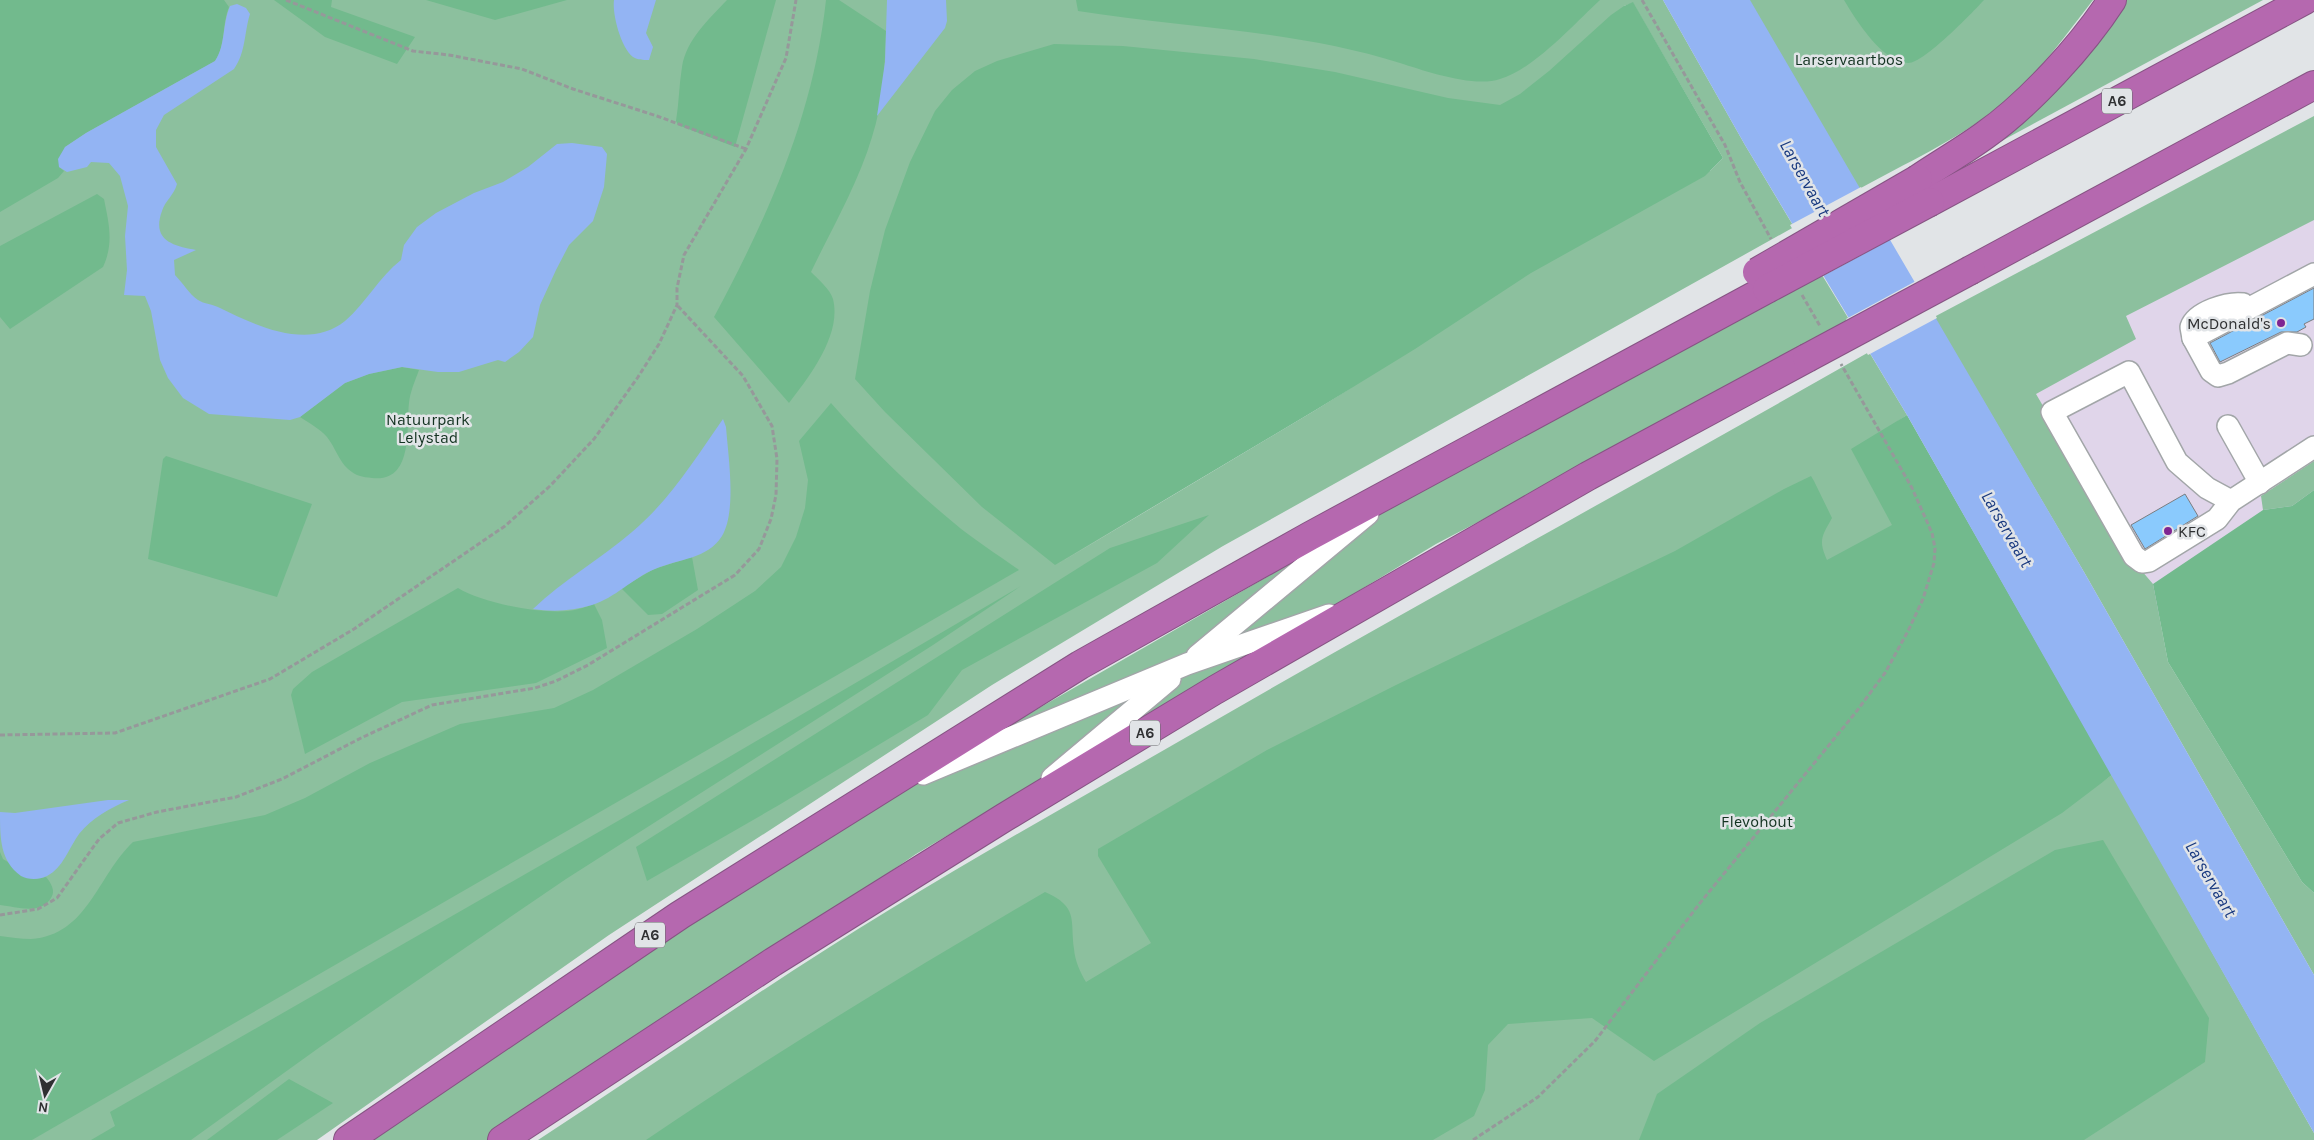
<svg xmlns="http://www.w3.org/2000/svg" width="2314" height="1140" viewBox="0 0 2314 1140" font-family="Karla,sans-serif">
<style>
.commercial{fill:#e0d5ea}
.green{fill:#8cc09e;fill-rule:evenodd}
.forest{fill:#72ba8d}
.water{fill:#93b4f3}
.pier{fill:#e1e4e7}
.building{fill:#8acafd;stroke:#7a7d80}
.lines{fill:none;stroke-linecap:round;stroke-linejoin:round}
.minor-casing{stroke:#a2a6a8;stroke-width:24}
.highway-casing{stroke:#865483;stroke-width:30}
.path{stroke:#96989a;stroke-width:3;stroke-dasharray:5 2.5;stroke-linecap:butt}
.minor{stroke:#fff;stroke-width:21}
.highway{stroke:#b568af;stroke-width:28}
.highway-bridge-casing{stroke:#865483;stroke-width:30;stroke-linecap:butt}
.highway-bridge{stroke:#b568af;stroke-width:28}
.poi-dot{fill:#7f2592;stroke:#e1e4e7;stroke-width:2}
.labels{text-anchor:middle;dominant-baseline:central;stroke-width:5;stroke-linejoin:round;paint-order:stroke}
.shield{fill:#e1e4e7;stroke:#646668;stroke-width:1}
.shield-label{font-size:15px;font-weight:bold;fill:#2f3032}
.park-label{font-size:16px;fill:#133321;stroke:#e1e4e7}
.poi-label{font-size:16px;fill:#2f3032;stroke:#e1e4e7;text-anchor:end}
.water-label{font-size:18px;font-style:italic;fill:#17387f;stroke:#e1e4e7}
</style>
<rect width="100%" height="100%" fill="#e1e4e7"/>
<path class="commercial" d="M2314 213V848L1994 377Z"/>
<g class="green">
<path d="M0 0H1663L1745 145 1794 227 1223 546 992 685 609 935 317 1140H0ZM1633 3 1723 158 1710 171 1624 6ZM1354 386 1314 411 1056 565Z"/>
<path d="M1745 0H2093C2064 37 2035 79 1997 108 1955 141 1906 163 1859 189Z"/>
<path d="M2125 0H2263L1981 152Z"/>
<path d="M2314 116V220L2126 316 2136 339 2036 394 2135 563 2153 584 2168 662 2302 882 2314 893V975L2084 572 1934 317Z"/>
<path d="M1822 275 1853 326 1436 544 1266 647 916 854 747 970 489 1140H372L554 1012 759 879 966 750 1364 521Z"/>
<path d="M1869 352 1907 415 1898 421 2102 782 2112 775 2314 1133V1140H538C655 1064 769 983 889 910 982 853 1077 800 1171 746 1402 612 1637 484 1869 352Z"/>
<path d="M2314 461V490L2292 506 2263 510 2261 496Z"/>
</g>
<g class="forest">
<path d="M0 0H224L229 7C222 24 226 45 215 61L86 133 65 147 59 167 64 171 58 178 0 212Z"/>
<path d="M274 0H332L331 7 415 37 397 64 325 37Z"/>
<path d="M426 0H567L495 20Z"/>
<path d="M727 0H776L735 147 678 125 676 121C679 103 679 85 682 67 686 40 709 19 727 0Z"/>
<path d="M826 0H839L886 31C885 66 883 103 872 137 858 184 832 228 811 272 818 279 830 289 833 299 842 335 809 377 789 403L714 317C769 214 813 117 826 0Z"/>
<path d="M1076 0H1600C1573 25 1534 69 1500 79 1474 88 1425 71 1400 63 1296 30 1185 28 1078 11Z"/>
<path d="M1844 0H1984C1972 13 1923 64 1908 63 1882 62 1856 20 1844 0Z"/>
<path d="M1633 2 1723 158 1705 176 1531 273 1415 349 1314 411 1055 565 982 507 885 412 855 379 870 291 885 230 910 162 935 111 952 90 975 71 997 61 1054 44 1123 46 1254 59 1335 72 1448 98 1500 105 1520 94 1549 71 1611 15 1624 6Z"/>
<path d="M97 194 104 199C109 224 114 243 103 267L10 329 0 317V246Z"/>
<path d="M402 367 419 370C415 381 410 392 409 403 406 428 414 483 372 478 362 477 356 476 348 469 339 461 335 447 327 437 320 429 309 423 300 417L345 383 369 374Z"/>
<path d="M831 403C869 446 909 486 954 523 974 540 997 554 1019 570L32 1140H0V936C10 937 21 939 31 939 88 935 97 876 133 842L265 815 305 798 370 763 460 724 554 708 593 690 697 629 755 591 781 567 796 537 805 508 808 480 799 441Z"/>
<path d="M1907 415 2112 775 2062 813 1654 1061 1592 1018 1508 1024 1488 1045 1485 1090 1474 1116 1433 1140H646C776 1052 910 971 1045 892 1079 907 1070 920 1074 949 1075 961 1080 972 1086 982L1151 943 1098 856V849L1267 750 1396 685 1675 551 1784 489 1811 476 1814 481 1832 518C1822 536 1818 540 1827 560L1892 525 1851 449Z"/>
<path d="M166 456 312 504 277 597 148 559 163 459Z"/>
<path d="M2314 490V893L2302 882 2168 662 2153 584 2263 510 2292 506Z"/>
<path d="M1209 515 1157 563 962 670 928 715 779 805 647 881 636 847 1110 548Z"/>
<path d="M692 557 698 590 662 614 648 615 621 588 654 569Z"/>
<path d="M1021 586 933 645 566 879 320 1047 191 1140H91L115 1126 110 1112 712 767Z"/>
<path d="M458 588C482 603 540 614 568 611 577 610 586 607 594 604L602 620 607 648 536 683 402 702 305 754 291 695 293 689 312 672Z"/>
<path d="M2103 840 2209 1018 2205 1062 2084 1140H1639L1657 1094 1760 1023 2055 850Z"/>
<path d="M0 852 3 859 35 879 46 877C51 883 56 891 51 898 41 915 17 907 0 905Z"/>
<path d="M289 1079 333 1103 277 1140H207Z"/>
</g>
<g class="water">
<path d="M614 0H656L646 33 653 47 649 60C643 60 638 60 633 57 621 48 612 14 614 0Z"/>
<path d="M887 0H946L947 21 945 28 877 116 885 62Z"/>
<path d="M1663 0H1750L2084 572 2314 975V1133L1907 415 1745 145Z"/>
<path d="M237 4 246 8 250 14C244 33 246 52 234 69L164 115 156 130V147L177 184C174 195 165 201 162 211 151 241 174 246 196 250L174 260 175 275C183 283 189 294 198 300 204 304 213 304 220 308 255 325 308 351 345 321 366 303 379 277 401 260L404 245 417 227 436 213 474 193 503 182 528 167 557 144 572 143 602 147 607 154 604 187 593 221 569 245 556 270 540 305 533 337 519 352 505 362 498 360 459 372H438L402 367 369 374 345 383 300 417 290 420 209 414 183 398 168 378 160 360 151 311 145 296 124 295 127 270 125 236 128 206 120 176 109 163 91 162 87 167 67 172 59 167 58 159 65 147 86 133 215 61C226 45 222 24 230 6Z"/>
<path d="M723 419 726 427C728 455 737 511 722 536 708 559 678 559 655 569 633 578 615 598 592 605 572 611 554 612 533 609 563 580 601 559 632 532 670 500 695 459 723 419Z"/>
<path d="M108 800H129C110 808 92 818 79 834 69 848 63 868 47 876 39 880 28 880 21 876 0 861 0 838 0 812L15 813Z"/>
</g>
<g class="pier">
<path d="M1861 187 1891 239 1821 277 1790 225Z"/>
<path d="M1916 281 1937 318 1868 355 1846 319Z"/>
</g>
<g class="building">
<path d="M2314 288V319L2304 324 2306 327 2297 332H2281L2220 362 2210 343Z"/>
<path d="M2185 494 2198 516 2145 549 2131 525Z"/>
</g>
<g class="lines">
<g class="minor-casing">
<g id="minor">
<path d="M2193 338 2191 327C2196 312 2228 302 2243 304"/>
<path d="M2301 345 2287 343 2228 373 2218 376 2211 371 2193 338 2314 274"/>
<path d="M2228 426 2260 483"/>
<path d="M2231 501 2207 488 2177 462 2129 372 2052 412 2134 556 2142 562 2149 561 2217 519 2231 501 2314 447"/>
<path d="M1197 656 1368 514"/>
<path d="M923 774 1187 664 1329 615"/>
<path d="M1052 778 1170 679"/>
</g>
</g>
<g class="highway-casing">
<g id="highway">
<path d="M1918 179C1940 164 1963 151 1985 135 2029 104 2083 45 2112 0"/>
<path d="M1930 202 2305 0"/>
<path d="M1971 270 2314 85"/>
<path d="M348 1140 680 915 1080 665 1310 536 1767 289"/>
<path d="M502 1140 773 962 1005 817 1215 690 1588 476 1807 358"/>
</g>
</g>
<g class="path">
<path d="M286 0 413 51 449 55 522 69 573 89 657 116 746 149"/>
<path d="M1642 0 1725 145 1740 182 1771 239"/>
<path d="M1802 295 1820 326"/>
<path d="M0 735 115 733 270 679 354 629 505 526 550 486 594 439 638 377 659 344 677 305V288L684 255 746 149 786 58 796 0"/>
<path d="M0 915 38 909 57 898 99 839 118 823 157 812 236 797 282 779 361 738 432 705 535 688 556 681 588 665 735 575 759 549 771 519 776 495 777 459 772 426 743 376 677 305"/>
<path d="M1473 1140 1538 1097 1595 1041 1700 903 1856 712 1885 673 1908 631 1923 599 1934 563 1935 548 1932 533 1912 488 1841 364"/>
</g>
<use href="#minor" class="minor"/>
<use href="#highway" class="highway"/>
<g class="highway-bridge-casing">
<g id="highway-bridge">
<path d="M1757 272 1918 179"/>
<path d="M1767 289 1930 202"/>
<path d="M1807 358 1971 270"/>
</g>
</g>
<use href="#highway-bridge" class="highway-bridge"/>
</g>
<g class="poi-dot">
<circle cx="2281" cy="323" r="5"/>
<circle cx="2168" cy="531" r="5"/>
</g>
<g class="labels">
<g class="shield">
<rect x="2102" y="88.5" width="30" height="25" rx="4"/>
<rect x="1130" y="720.5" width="30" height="25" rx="4"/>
<rect x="635" y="922.5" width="30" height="25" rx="4"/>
</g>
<g class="shield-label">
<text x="2117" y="101">A6</text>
<text x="1145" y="733">A6</text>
<text x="650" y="935">A6</text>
</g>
<g class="park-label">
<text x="1849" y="59">Larservaartbos</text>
<text x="428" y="419">Natuurpark<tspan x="428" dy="18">Lelystad</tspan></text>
<text x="1757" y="821">Flevohout</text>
</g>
<g class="poi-label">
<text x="2271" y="323">McDonald's</text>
<text x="2178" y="531" text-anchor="start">KFC</text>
</g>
<g class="water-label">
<text transform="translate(1805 178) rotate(61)">Larservaart</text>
<text transform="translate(2007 529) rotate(60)">Larservaart</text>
<text transform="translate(2211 879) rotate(60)">Larservaart</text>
</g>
</g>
<g transform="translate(45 1095) rotate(188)" stroke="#e1e4e7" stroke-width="4" paint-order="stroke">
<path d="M0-4L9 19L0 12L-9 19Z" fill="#2f3032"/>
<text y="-8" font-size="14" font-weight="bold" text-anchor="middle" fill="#2f3032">N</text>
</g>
</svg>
